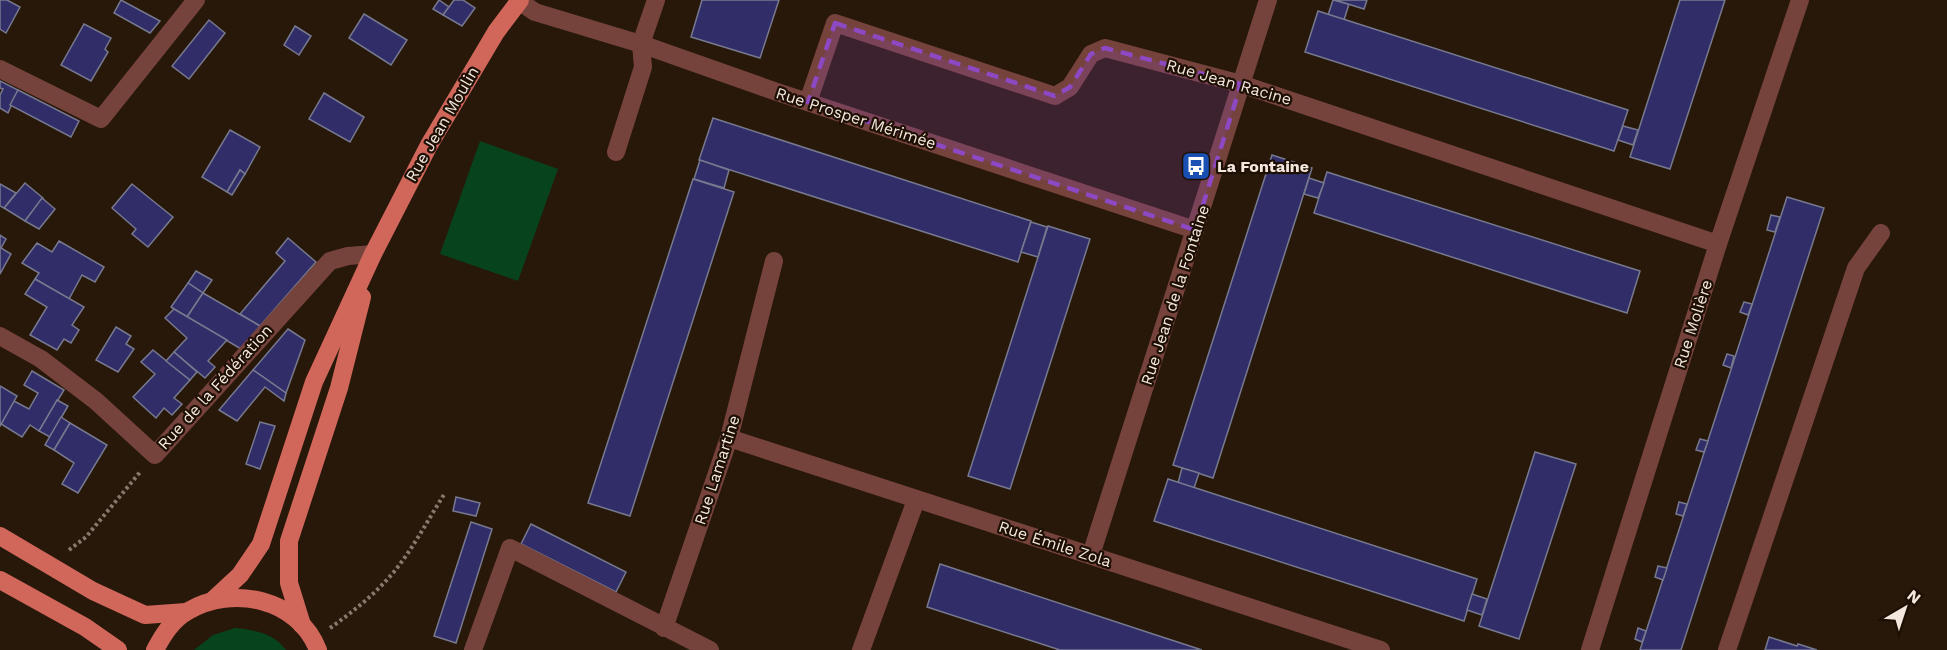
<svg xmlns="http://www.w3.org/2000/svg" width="1947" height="650" viewBox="0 0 1947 650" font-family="'Work Sans',sans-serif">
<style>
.green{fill:#07431c}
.building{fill:#302d68;stroke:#77798f;stroke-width:1.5}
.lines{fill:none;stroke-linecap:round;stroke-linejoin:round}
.path{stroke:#87796e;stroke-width:4;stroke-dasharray:3 3;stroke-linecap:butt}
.minor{stroke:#76433c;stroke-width:18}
.major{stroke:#d1675a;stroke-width:18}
.marked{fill:#8d48c4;fill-opacity:0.2;stroke:#8d48c4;stroke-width:4.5;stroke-dasharray:12 8;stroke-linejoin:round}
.labels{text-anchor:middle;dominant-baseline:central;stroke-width:4.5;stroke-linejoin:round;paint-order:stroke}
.street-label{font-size:16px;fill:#f3e7de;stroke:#1e0f03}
.poi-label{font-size:16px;font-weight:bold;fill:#f3e7de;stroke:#1e0f03;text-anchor:start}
</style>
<rect width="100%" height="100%" fill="#28180a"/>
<g class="green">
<path d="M480 141 558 169 518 281 440 254Z"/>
<path d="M235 628C255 630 273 633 286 650H194L213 635Z"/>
</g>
<g class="building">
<path d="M0 0H7L20 7 6 33 0 29Z"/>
<path d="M121 0 160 21 150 33 114 13Z"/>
<path d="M439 0 449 7 443 15 433 9Z"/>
<path d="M454 0H463L475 8 462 26 443 15Z"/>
<path d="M702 0H779L760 58 691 37Z"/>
<path d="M1333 0 1349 4 1344 20 1328 15Z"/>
<path d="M1335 0H1367L1364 9Z"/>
<path d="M1680 0H1725L1670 169 1630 157Z"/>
<path d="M1318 11 1628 110 1614 151 1305 52Z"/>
<path d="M364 14 407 40 391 65 349 38Z"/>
<path d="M209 20 225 33 189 79 172 66Z"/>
<path d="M84 24 111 38 105 49 108 52 91 81 61 65Z"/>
<path d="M295 26 311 36 299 55 284 45Z"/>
<path d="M0 81 18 90 8 113 0 108V95L3 89 0 88Z"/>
<path d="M18 90 79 121 71 137 10 105Z"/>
<path d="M324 93 364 117 350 142 309 119Z"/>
<path d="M713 118 1031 221 1018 262 699 160Z"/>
<path d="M1623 126 1638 130 1633 145 1618 140Z"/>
<path d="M230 130 260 147 245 174 240 170 227 192 202 177Z"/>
<path d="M1272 155 1312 168 1213 478 1173 465Z"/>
<path d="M700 160 729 170 724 188 694 179Z"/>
<path d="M240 170 245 174 232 195 227 192Z"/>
<path d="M1327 172 1640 271 1627 313 1314 213Z"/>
<path d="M1309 178 1324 183 1318 198 1304 194Z"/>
<path d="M693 179 734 192 630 516 588 503Z"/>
<path d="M25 183 43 198 25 221 4 208Z"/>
<path d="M0 184 16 193 4 208 0 206Z"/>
<path d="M132 184 173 217 148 247 132 234 136 229 112 208Z"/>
<path d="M1787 197 1824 208 1681 650H1640Z"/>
<path d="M42 198 55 209 39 229 25 221Z"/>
<path d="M1771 215 1780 217 1775 232 1767 230Z"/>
<path d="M1031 222 1047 227 1038 257 1021 252Z"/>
<path d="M1048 226 1090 239 1010 489 968 476Z"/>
<path d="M0 235 6 239 1 248 11 254 0 274Z"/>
<path d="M288 238 316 262 260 326 240 314 285 261 276 253Z"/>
<path d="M59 241 104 267 95 282 82 275 69 299 35 279 39 273 22 263 37 243 52 252Z"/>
<path d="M196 271 212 280 203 293 188 283Z"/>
<path d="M35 279 84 307 72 325 79 330 71 343 64 339 57 350 30 335 47 307 25 294Z"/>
<path d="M188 283 203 293 187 317 171 307Z"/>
<path d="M203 293 260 326 241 349 187 317Z"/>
<path d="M1744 302 1752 304 1748 315 1740 312Z"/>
<path d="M174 309 227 340 208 361 215 367 205 378 174 352 187 338 165 318Z"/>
<path d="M116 327 131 336 126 344 134 349 118 372 96 360Z"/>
<path d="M288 329 305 340 286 393 253 370Z"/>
<path d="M153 350 190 380 174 398 182 404 172 415 164 408 156 418 133 397 155 374 141 362Z"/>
<path d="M174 352 197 372 190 380 166 361Z"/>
<path d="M1727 354 1734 356 1731 368 1723 365Z"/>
<path d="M253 370 286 393 284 401 265 387 237 421 219 410Z"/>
<path d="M32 371 64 390 39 431 30 425 22 437 1 424 14 401 29 409 38 393 24 385Z"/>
<path d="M0 386 17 396 0 426Z"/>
<path d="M57 400 68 406 50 437 39 431Z"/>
<path d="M61 417 70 423 54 450 45 445Z"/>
<path d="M260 422 275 426 260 469 246 464Z"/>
<path d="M70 423 107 445 78 493 62 484 74 463 54 450Z"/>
<path d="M1700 439 1708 441 1704 452 1696 450Z"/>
<path d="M1535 452 1576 464 1519 639 1479 626Z"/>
<path d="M1182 468 1199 473 1194 488 1178 483Z"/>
<path d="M1168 479 1477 579 1464 621 1154 521Z"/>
<path d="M456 497 480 503 476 516 453 511Z"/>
<path d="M1679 502 1687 504 1683 516 1676 514Z"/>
<path d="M471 522 492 529 456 643 434 636Z"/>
<path d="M531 524 626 572 616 592 521 544Z"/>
<path d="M940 564 1156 635 1202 650H1060L927 607Z"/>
<path d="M1658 566 1667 568 1663 580 1655 577Z"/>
<path d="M1472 594 1487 599 1482 615 1467 610Z"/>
<path d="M1638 628 1646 631 1642 642 1635 639Z"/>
<path d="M1769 637 1797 646 1798 644 1817 650H1765Z"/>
</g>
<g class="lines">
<g class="path">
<path d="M69 550 86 537 141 471"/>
<path d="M330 628C354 611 378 592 397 568 415 545 429 518 445 493"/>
</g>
<g class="minor">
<path d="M519 1 535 12 641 44 777 92 1195 230"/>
<path d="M0 69 101 119 196 0"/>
<path d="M808 102 835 23 1055 96 1070 87 1091 54 1105 48 1241 84 1718 244"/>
<path d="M616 152 643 67 641 44 656 0"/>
<path d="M0 336 41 359 96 401 155 455 330 261 348 256 373 254"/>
<path d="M729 438 1381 650"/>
<path d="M1091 555 1268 0"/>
<path d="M664 628 729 438 774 261"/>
<path d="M473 650 510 548 710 650"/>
<path d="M861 650 916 500"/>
<path d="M1590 650 1718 244 1800 0"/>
<path d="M1727 650 1856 268 1881 233"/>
</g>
<g class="major">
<path d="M0 536 93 591 145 615 186 612"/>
<path d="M0 580 85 627 118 650"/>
<path d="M213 600 240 575 261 544 314 382 373 254 429 145 496 32 520 0"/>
<path d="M302 625 289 583V541L339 388 362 297"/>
<path d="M155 650C163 635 172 620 188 611 232 585 298 598 318 650"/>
</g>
</g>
<path class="marked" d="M835 23 1055 96 1070 87 1091 54 1105 48 1241 84 1195 230 808 102Z"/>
<defs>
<g id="bus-square" transform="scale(1.5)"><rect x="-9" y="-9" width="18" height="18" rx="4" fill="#1a4fb4" stroke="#1e0f03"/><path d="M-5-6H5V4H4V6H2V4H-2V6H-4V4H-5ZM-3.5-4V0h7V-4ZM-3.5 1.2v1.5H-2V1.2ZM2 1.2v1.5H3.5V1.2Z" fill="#fff"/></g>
</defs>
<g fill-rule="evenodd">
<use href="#bus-square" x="1196" y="166"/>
</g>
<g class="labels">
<g class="street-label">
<text transform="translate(1229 82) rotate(16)">Rue Jean Racine</text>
<text transform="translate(856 118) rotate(18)">Rue Prosper Mérimée</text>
<text transform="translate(442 124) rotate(-60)">Rue Jean Moulin</text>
<text transform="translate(1175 295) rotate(-72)">Rue Jean de la Fontaine</text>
<text transform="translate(1693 324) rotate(-72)">Rue Molière</text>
<text transform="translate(215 387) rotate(-48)">Rue de la Fédération</text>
<text transform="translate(717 470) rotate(-72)">Rue Lamartine</text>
<text transform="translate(1055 544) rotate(18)">Rue Émile Zola</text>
</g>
<g class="poi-label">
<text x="1217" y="166">La Fontaine</text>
</g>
</g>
<g transform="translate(1905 608) rotate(39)" stroke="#1e0f03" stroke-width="4.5" paint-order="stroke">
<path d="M0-4.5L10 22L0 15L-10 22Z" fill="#f3e7de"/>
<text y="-9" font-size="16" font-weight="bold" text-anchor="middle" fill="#f3e7de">N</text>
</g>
</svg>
